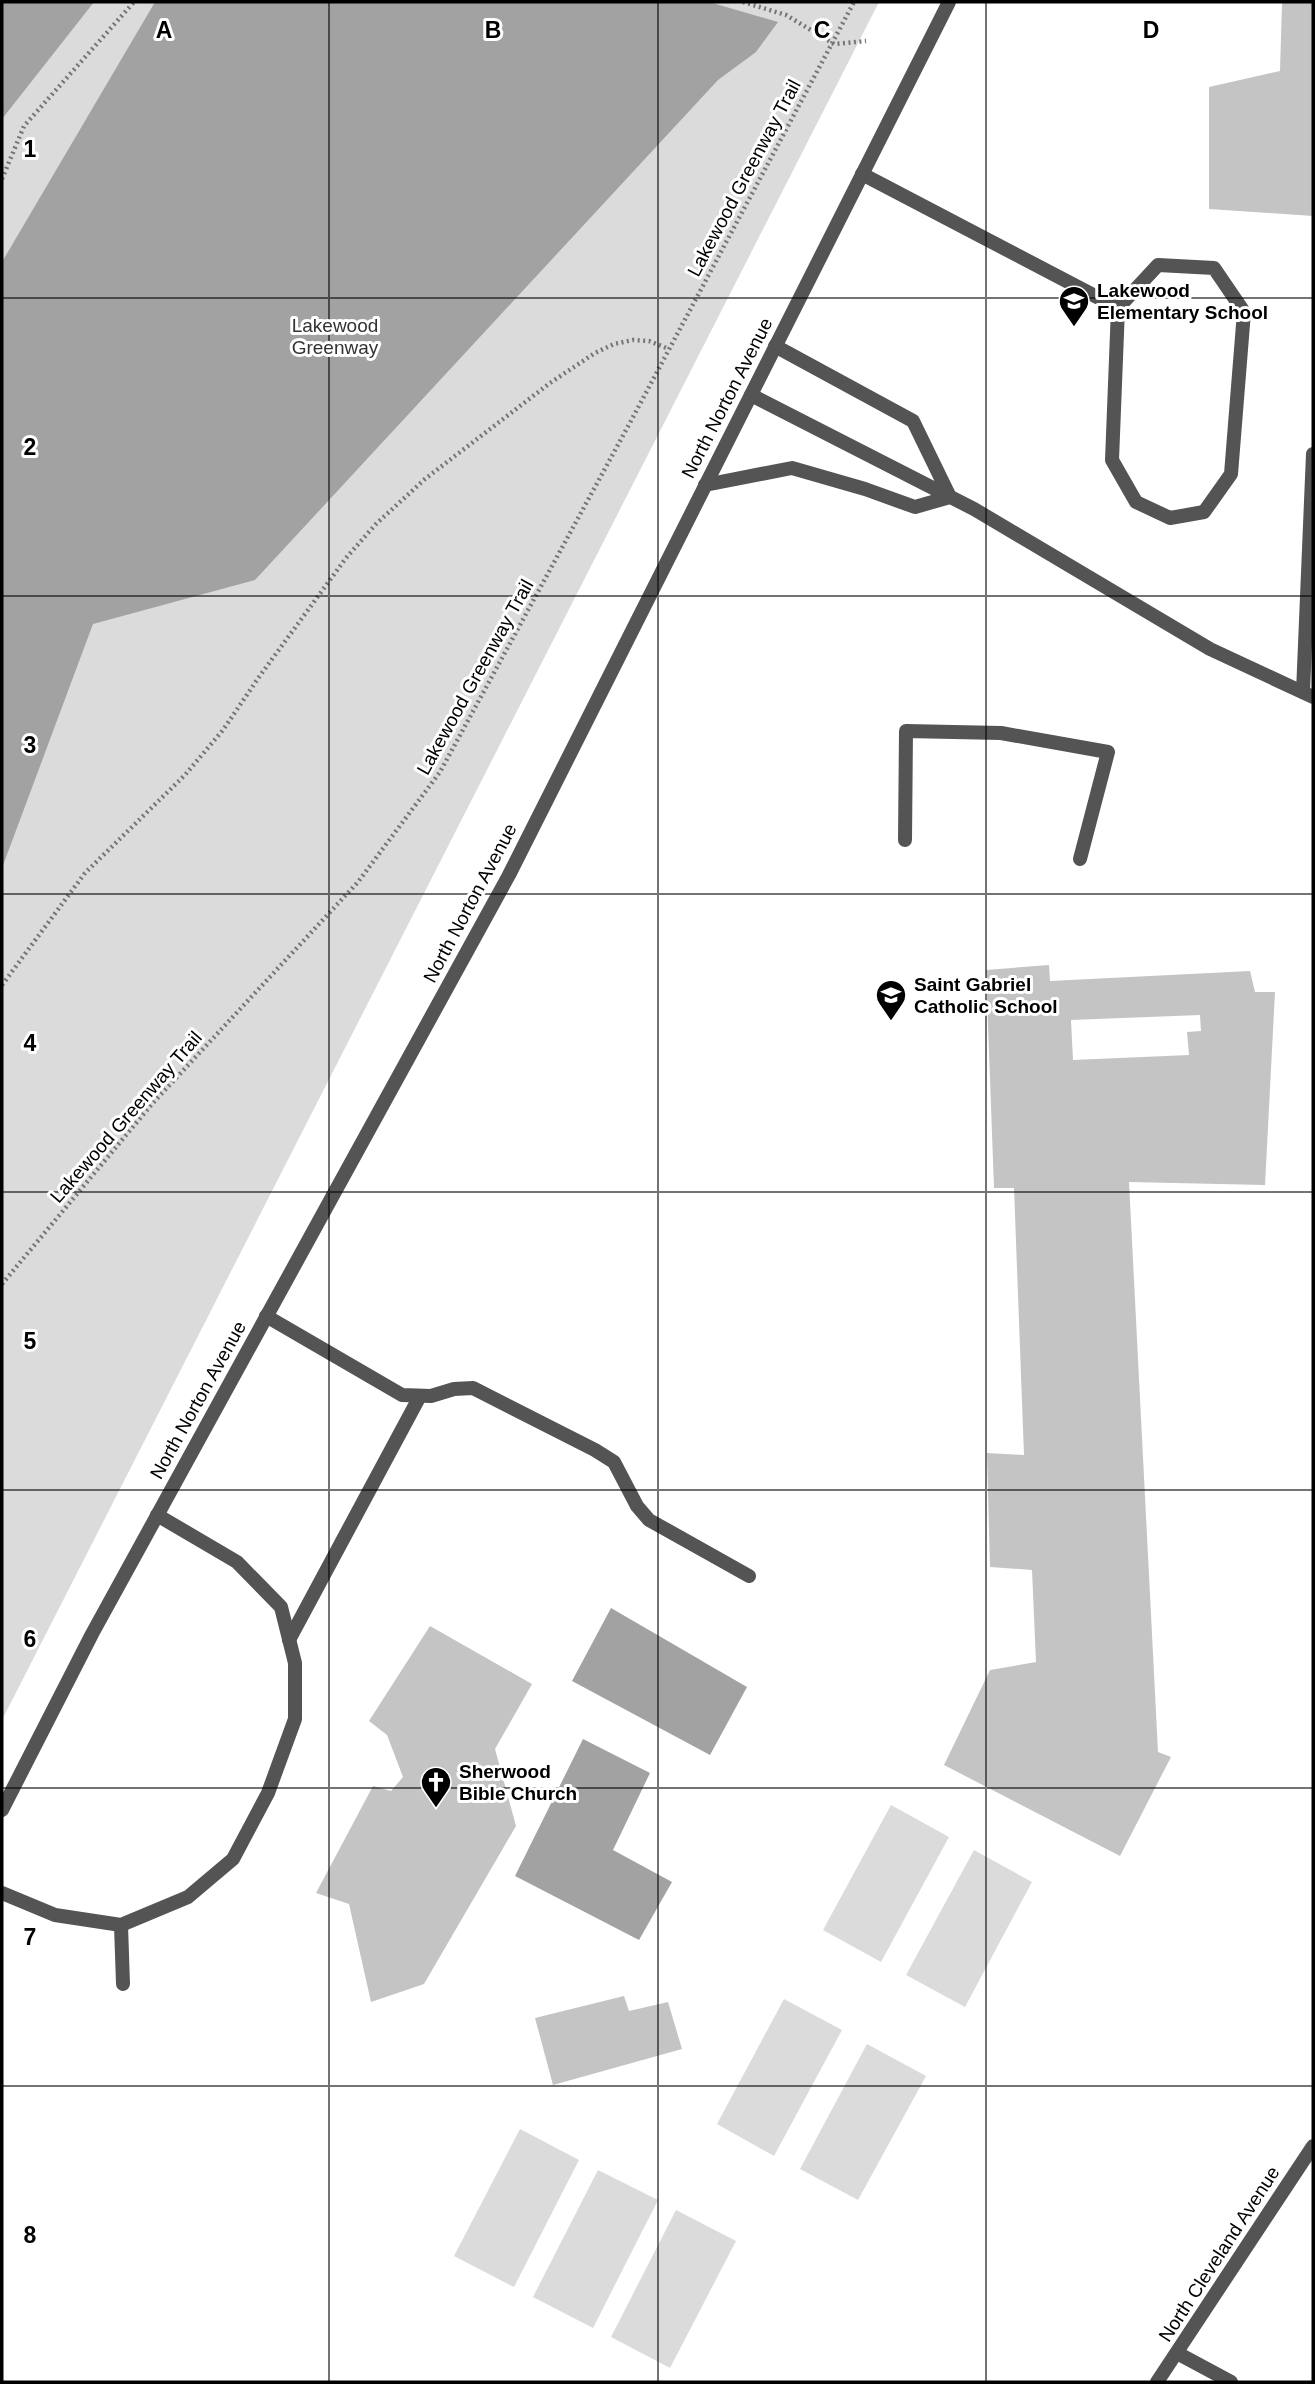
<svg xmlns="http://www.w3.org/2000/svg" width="1315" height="2384" viewBox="0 0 1315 2384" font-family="Arial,sans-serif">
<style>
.green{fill:#dbdbdb}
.water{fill:#a2a2a2}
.building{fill:#c4c4c4;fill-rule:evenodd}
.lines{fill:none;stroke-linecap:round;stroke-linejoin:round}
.path{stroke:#767676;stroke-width:4.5;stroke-dasharray:2 3.5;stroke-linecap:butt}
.lane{stroke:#545454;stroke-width:14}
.street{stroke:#545454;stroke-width:14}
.grid{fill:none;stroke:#000;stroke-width:2;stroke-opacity:0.55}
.labels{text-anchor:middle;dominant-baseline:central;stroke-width:6;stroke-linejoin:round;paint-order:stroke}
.street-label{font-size:19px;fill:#000;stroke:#fff}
.poi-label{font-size:19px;font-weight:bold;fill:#000;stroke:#fff;text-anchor:start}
.park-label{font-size:19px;fill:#323232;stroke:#fff}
.grid-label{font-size:23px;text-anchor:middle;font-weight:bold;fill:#000;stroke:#fff;stroke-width:6;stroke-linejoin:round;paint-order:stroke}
</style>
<rect width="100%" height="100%" fill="#fff"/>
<g class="green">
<path d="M2 2H879L2 1720Z"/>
<path d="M891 1805 949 1837 881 1962 823 1930Z"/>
<path d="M974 1850 1032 1882 965 2007 906 1975Z"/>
<path d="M784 1999 842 2030 774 2156 717 2124Z"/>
<path d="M867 2044 926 2076 858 2200 800 2169Z"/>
<path d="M520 2129 579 2160 514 2287 454 2256Z"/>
<path d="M598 2170 658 2200 593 2328 533 2297Z"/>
<path d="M676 2210 736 2241 670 2368 611 2337Z"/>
</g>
<g class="water">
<path d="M2 2H94L2 119Z"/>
<path d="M155 2H709L778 22 756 52 718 80 255 580 93 624 2 868V262Z"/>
<path d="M611 1608 747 1687 710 1755 572 1681Z"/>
<path d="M583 1739 650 1773 613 1850 672 1882 639 1940 515 1876Z"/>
</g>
<g class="building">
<path d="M1282 2H1313V216L1209 209V87L1280 71Z"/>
<path d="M1049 965 1050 981 1250 971 1255 992H1275L1265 1185 1129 1182 1158 1752 1171 1757 1120 1856 944 1765 990 1670 1036 1662 1032 1570 990 1567 987 1453 1024 1455 1014 1188H994L986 970ZM1200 1015 1201 1031 1187 1032 1189 1055 1073 1060 1071 1020Z"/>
<path d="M430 1626 532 1684 495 1749 516 1826 424 1984 371 2002 349 1904 316 1893 373 1786 391 1791 403 1777 387 1735 369 1721Z"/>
<path d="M624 1996 629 2011 668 2002 682 2049 553 2085 535 2018Z"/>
</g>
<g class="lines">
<g class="path">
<path d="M743 2 786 15 834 44 866 41"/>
<path d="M2 179 24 126 134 2"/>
<path d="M2 985 85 873 185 775 223 730 259 677 346 558 376 524 425 479 550 383 595 353 614 344 633 340 649 341 669 349"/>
<path d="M2 1284 152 1104 358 882 440 772 632 419 854 2"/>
</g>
<g class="lane">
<path d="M862 174 1118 308 1112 460 1136 502 1170 518 1204 512 1231 474 1244 312 1214 268 1158 265 1118 308"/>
<path d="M775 346 913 421 950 497"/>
<path d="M751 395 974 509 1210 649 1313 697"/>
<path d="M705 485 792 468 865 489 915 507 950 497"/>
<path d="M1303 692 1313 454"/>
<path d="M905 840 906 731 1001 733 1108 752 1080 859"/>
<path d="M266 1316 402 1395 431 1396 454 1389 473 1388 595 1450 614 1462 637 1506 649 1520 749 1576"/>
<path d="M289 1640 420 1396"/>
<path d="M2 1893 55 1915 121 1925 188 1897 233 1859 268 1793 295 1719V1663L281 1607 237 1562 157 1515"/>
<path d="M121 1925 123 1984"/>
</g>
<g class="street">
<path d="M2 1810 92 1634 509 875 949 2"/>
<path d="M1177 2353 1231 2382"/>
<path d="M1157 2382 1313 2146"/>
</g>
</g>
<path class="grid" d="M329 2V2382M658 2V2382M986 2V2382M2 298H1313M2 596H1313M2 894H1313M2 1192H1313M2 1490H1313M2 1788H1313M2 2086H1313"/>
<defs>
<g id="school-pin" transform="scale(1.575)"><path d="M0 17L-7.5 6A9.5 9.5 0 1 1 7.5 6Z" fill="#000" stroke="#fff"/><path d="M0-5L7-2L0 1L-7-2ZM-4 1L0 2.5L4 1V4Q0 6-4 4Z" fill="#fff"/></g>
<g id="church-pin" transform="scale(1.575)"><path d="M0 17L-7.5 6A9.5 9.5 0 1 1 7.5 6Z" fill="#000" stroke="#fff"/><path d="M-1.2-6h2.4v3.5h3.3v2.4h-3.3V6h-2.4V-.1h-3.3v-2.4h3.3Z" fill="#fff"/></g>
</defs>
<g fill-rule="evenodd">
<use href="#school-pin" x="1074" y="301"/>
<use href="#school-pin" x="891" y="995"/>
<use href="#church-pin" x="436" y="1782"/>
</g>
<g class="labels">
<g class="street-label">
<text transform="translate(744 178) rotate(-62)">Lakewood Greenway Trail</text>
<text transform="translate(727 398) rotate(-63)">North Norton Avenue</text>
<text transform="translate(475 677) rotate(-61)">Lakewood Greenway Trail</text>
<text transform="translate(470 903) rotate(-62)">North Norton Avenue</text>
<text transform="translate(126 1117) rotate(-49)">Lakewood Greenway Trail</text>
<text transform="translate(198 1400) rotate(-61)">North Norton Avenue</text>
<text transform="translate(1219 2254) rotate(-57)">North Cleveland Avenue</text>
</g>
<g class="poi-label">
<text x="1097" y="290">Lakewood<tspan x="1097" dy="22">Elementary School</tspan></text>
<text x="914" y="984">Saint Gabriel<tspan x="914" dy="22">Catholic School</tspan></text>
<text x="459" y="1771">Sherwood<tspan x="459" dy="22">Bible Church</tspan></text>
</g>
<g class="park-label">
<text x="335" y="325">Lakewood<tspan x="335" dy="22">Greenway</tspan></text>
</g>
</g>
<g class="grid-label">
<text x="164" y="38">A</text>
<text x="493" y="38">B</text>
<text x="822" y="38">C</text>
<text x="1151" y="38">D</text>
<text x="30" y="157">1</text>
<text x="30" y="455">2</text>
<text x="30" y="753">3</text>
<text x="30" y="1051">4</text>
<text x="30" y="1349">5</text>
<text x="30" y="1647">6</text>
<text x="30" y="1945">7</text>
<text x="30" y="2243">8</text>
</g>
<rect width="1315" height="2384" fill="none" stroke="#000000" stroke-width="7"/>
</svg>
